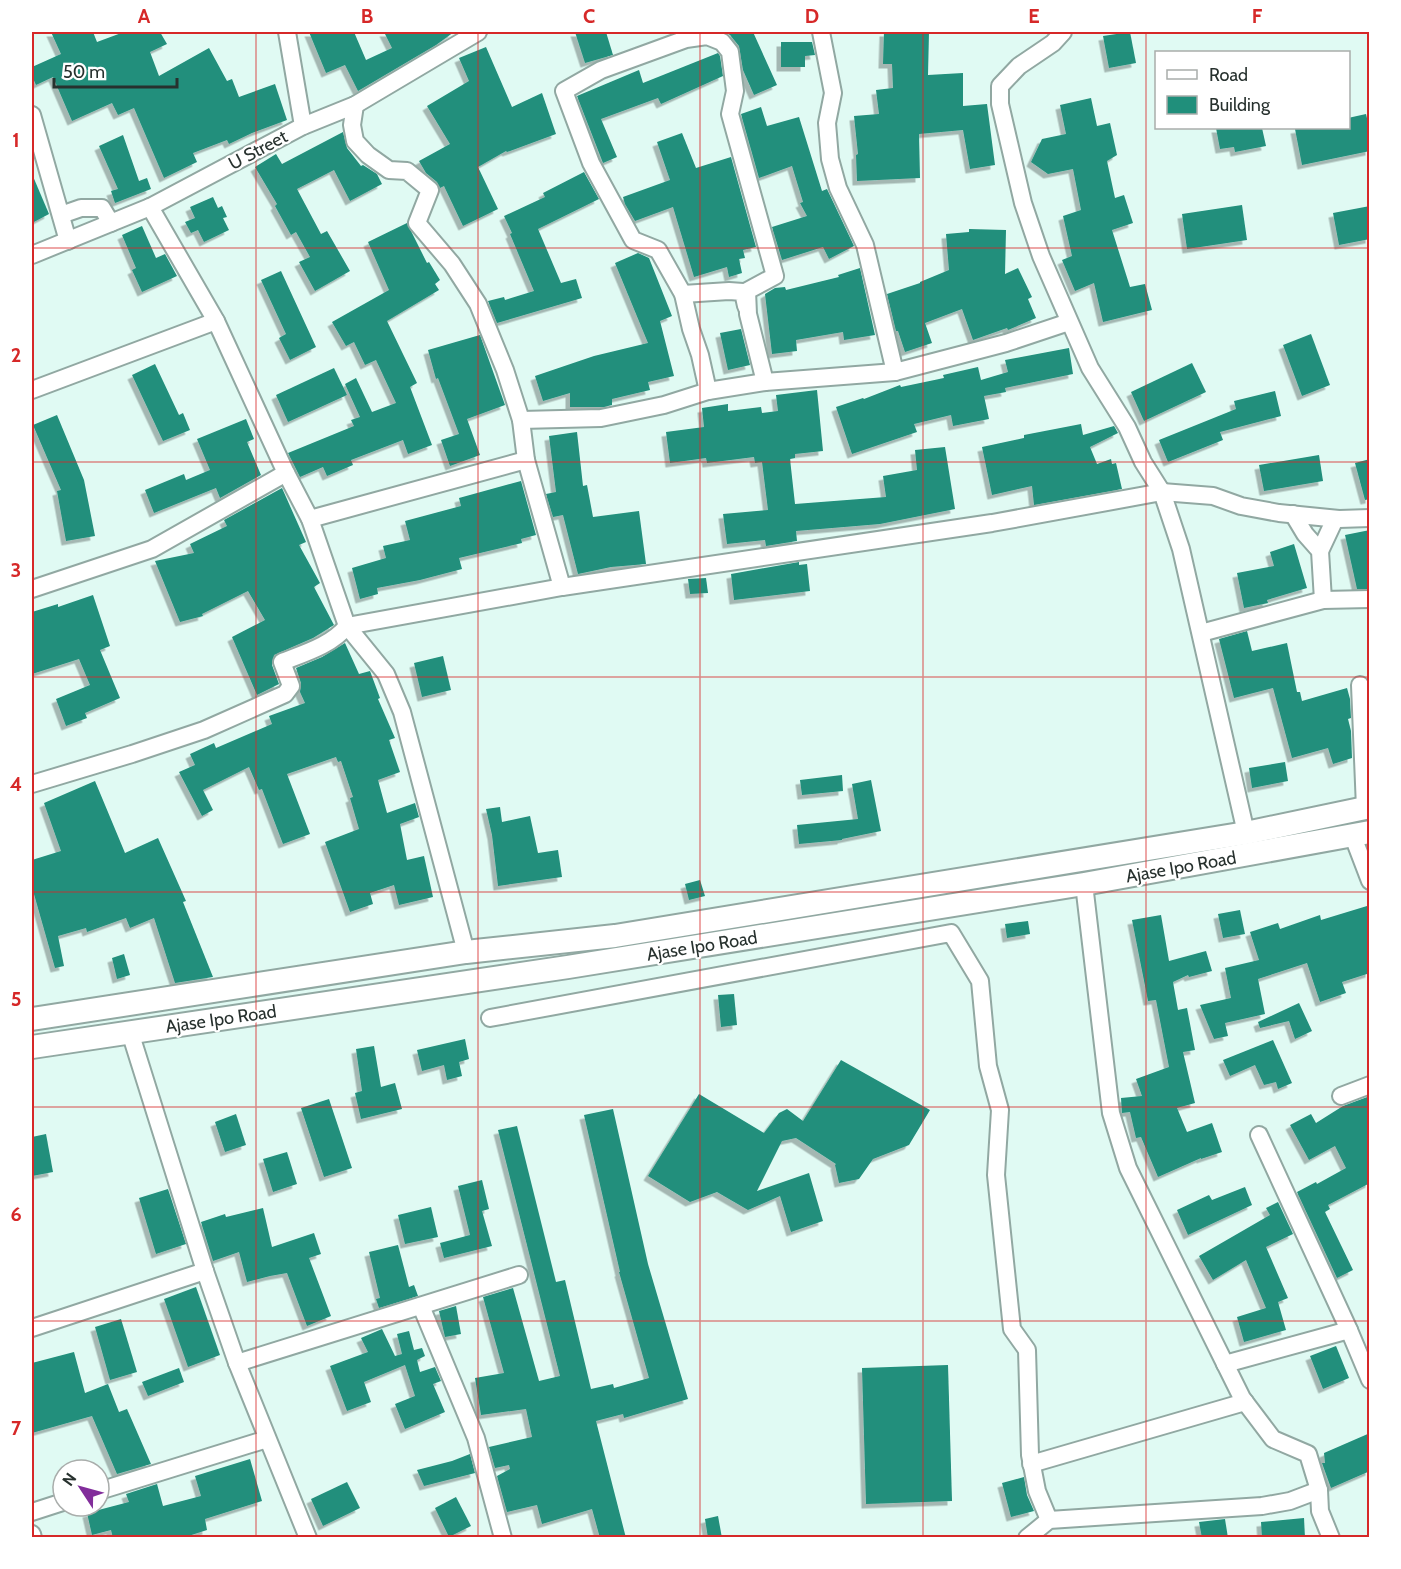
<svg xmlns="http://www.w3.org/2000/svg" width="1401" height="1569" viewBox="0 0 1401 1569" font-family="Cabin,sans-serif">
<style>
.building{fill:#208f7b;filter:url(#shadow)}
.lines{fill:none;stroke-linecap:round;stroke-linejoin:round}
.minor-casing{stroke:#91a8a2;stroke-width:20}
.highway-casing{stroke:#91a8a2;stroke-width:26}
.minor{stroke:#fff;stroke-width:16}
.highway{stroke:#fff;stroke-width:22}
.grid{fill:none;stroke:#d62828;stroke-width:1.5;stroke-opacity:0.55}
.labels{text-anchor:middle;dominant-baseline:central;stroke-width:4.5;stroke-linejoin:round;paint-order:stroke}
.street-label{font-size:18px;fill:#27312e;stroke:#fff}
.neatline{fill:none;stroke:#d62828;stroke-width:2}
.grid-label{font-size:20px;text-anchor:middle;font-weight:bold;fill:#d62828}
</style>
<defs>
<filter id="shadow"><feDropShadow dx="-4.5" dy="4.5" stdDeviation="0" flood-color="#0004"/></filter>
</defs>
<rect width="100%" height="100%" fill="#e0faf3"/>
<g class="building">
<path d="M51 32H93L97 42 124 32H160L167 44 150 52 159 76 209 48 227 81 232 79 239 97 275 84 287 120 252 133 229 144 227 140 193 153 197 162 164 178 134 108 118 115 112 103 72 121 53 77 36 85 32 76V67L61 54Z"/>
<path d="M309 32H354L366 60 392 48 384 32H454L436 45 358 91 345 65 326 73Z"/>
<path d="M575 32H606L613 55 585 63Z"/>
<path d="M724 32H753L777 85 754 95 743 70 739 46 730 35Z"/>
<path d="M884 32H929L928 75 963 73V106L987 104 995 165 970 169 963 130 919 134 920 178 857 181 856 155 858 154 854 116 879 114 876 90 893 88 892 64H883Z"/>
<path d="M1130 32 1136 63 1109 68 1103 36Z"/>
<path d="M781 42H812L815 55 805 56V67H781Z"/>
<path d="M486 47 512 107 542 93 556 134 507 152 506 151 478 167 498 209 463 226 444 186 440 188 437 182 426 173 419 161 450 144 427 106 469 81 459 58Z"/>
<path d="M718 53 720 56 723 76 661 104 658 98 601 119 617 157 603 163 577 96 639 70 643 83Z"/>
<path d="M1091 98 1097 126 1110 123 1117 155 1107 161 1115 198 1124 195 1133 223 1112 230 1130 287 1145 284 1152 310 1103 322 1094 283 1075 291 1062 260 1072 256 1063 216 1081 210 1073 169 1048 174 1031 162 1042 139 1066 134 1060 105Z"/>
<path d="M761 107 767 126 799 117 822 191 827 189 854 246 829 259 823 247 782 260 772 227 807 216 800 203 803 202 792 166 759 178 741 114Z"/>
<path d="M1366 114 1370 131V151L1302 165 1295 129 1303 128H1348V118Z"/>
<path d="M1216 128H1262L1266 146 1235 152 1234 147 1220 149Z"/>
<path d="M343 132 347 148 361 166 363 165 377 174 382 184 350 201 334 170 297 189 321 234 327 231 350 271 315 291 299 262 310 257 296 232 291 235 275 206 277 204 255 167 276 154 282 164Z"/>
<path d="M682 133 696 168 731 157 756 247 743 250 745 258 739 259 742 273 729 277 727 267 694 277 673 207 635 221 625 204 623 197 670 180 657 142Z"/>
<path d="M123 135 139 181 147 178 151 189 115 203 111 191 118 189 99 146Z"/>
<path d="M584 172 599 199 538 229 561 283 576 279 582 298 497 323 488 301 504 297 505 300 534 291 510 234 512 233 504 216 545 197 543 193Z"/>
<path d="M32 174 49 214 32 223Z"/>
<path d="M213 197 218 208 222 206 227 217 223 218 229 230 204 242 198 230 191 233 185 222 195 218 190 207Z"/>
<path d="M1242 205 1247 240 1187 249 1182 214Z"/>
<path d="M1370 206V239L1339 245 1333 213Z"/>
<path d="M407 223 427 263 429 262 440 280 435 284 439 290 387 321 417 383 410 387 432 445 408 454 403 440 351 460 353 465 327 476 323 467 300 477 288 453 354 426 351 420 360 417 345 384 356 378 372 412 396 403 376 360 365 365 354 342 346 346 332 322 389 290 368 242Z"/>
<path d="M142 226 156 258 165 254 177 276 142 292 132 270 136 268 122 235Z"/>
<path d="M969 229 1006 230 1005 274 1018 268 1032 297 1028 299 1036 318 1008 330 1007 328 973 340 962 309 925 323 932 343 905 352 898 331H896L887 294 920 283V282L949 270 946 234 969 232Z"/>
<path d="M638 253 649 258 672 316 660 321 674 376 648 382 650 390 612 399V405L604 407H570V393L543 401 535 376 594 356 648 343 615 263Z"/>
<path d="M860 268 875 335 844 340 843 332 796 340 797 351 772 354 765 294 775 288 785 287 786 290 839 277 838 275Z"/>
<path d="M281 271 316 347 290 360 279 338 286 334 261 280Z"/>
<path d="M741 329 750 365 728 370 720 333Z"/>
<path d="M1311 334 1330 385 1302 396 1283 345Z"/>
<path d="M480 335 505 405 467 419 480 455 450 466 441 440 459 434 438 378 436 379 428 350Z"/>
<path d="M1069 348 1073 374 1005 388 1006 392 984 396 989 419 953 426 951 415 914 424 917 432 852 454 836 407 863 398 864 399 900 385 901 387 944 378 943 375 978 367 981 380 1008 372 1005 360Z"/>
<path d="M1192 363 1206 392 1144 421 1131 392Z"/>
<path d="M155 364 179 415 183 413 190 430 163 441 132 375Z"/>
<path d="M334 368 347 395 288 422 276 395Z"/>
<path d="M817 390 823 451 795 454V458L790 459 795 504 886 497 883 476 917 470 915 450 945 447 955 509 880 524 796 531 797 541 766 546 765 540 727 544 723 514 768 510 762 462 755 463 754 457 707 463 706 458 670 463 666 432 704 427 702 408 728 404V411L761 407 762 413 778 411 776 395Z"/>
<path d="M1275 391 1281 416 1220 432 1223 440 1168 462 1159 440 1236 409 1234 401Z"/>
<path d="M57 415 84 480 95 536 66 541 57 491 61 490 33 425Z"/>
<path d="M246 419 254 439 247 442 261 475 220 498 216 488 154 513 145 490 184 474 186 480 210 470 197 439Z"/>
<path d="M1081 424 1083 435 1114 426 1118 433 1090 447 1097 464 1111 459 1112 464 1116 463 1122 489 1034 505 1032 486 992 495 982 447 1024 438V435Z"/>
<path d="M577 432 583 486 587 485 593 517 639 511 646 564 611 567 578 574 563 515 553 517 546 494 556 492 549 436Z"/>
<path d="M1319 455 1323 481 1264 491 1259 465Z"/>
<path d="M1370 459V499L1365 500 1355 463Z"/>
<path d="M521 481 536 535 521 539 522 543 459 558 462 569 420 580 377 588 378 594 360 599 352 568 386 558 383 546 410 540 405 521 461 506 459 498Z"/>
<path d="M282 488 306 542 299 545 320 583 314 587 334 625 313 638 274 655 272 665 279 684 257 695 232 637 265 620 248 591 202 614 203 616 180 622 155 561 194 553 190 544 227 526 224 520Z"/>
<path d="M1370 530V589H1357L1345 535Z"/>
<path d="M1294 544 1307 588 1267 600 1268 603 1244 608 1237 573 1274 566 1270 552Z"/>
<path d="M799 562V565L807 564 810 591 734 600 731 574Z"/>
<path d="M706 578 708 593 690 594 688 579Z"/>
<path d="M93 595 110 646 100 650 120 698 85 713 87 718 66 726 56 699 90 685 79 659 32 674V612L58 604V607Z"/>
<path d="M1247 631 1252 651 1287 643 1297 692H1300L1302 701 1347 688 1350 699 1351 718 1348 719 1351 731 1352 758 1333 764 1328 748 1292 758 1273 688 1234 698 1219 639Z"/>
<path d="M345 643 359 674 370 671 380 698 378 699 395 738 389 740 400 772 378 780 387 813 415 803 419 817 400 824 407 860 424 856 433 897 399 905 394 885 370 893 373 904 350 912 325 842 359 829 350 798 353 797 341 761 338 762 336 757 287 774 310 834 283 844 262 789 259 790 249 767 203 790 213 810 202 816 179 772 195 765 190 754 214 743 216 748 272 724 269 716 305 703 300 692 301 683 296 668 322 657Z"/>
<path d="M443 656 451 690 422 697 414 663Z"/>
<path d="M1285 762 1288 781 1252 788 1249 768Z"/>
<path d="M842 775 843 791 802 795 800 780Z"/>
<path d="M871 780 881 831 842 839V840L799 844 797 825 858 819 852 784Z"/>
<path d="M95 781 125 853 158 838 186 901 183 902 213 977 175 983 154 918 130 928 126 918 87 932 86 928 58 936 64 966 55 968 32 887V860L61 851 44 803Z"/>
<path d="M500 807 502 822 530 816 538 853 558 850 562 877 498 886 492 835 486 809Z"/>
<path d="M700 880 705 896 689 900 685 884Z"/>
<path d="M1367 906 1370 913V973L1342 982 1346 993 1320 1002 1307 963 1258 979 1265 1014 1225 1023 1228 1036 1214 1039 1200 1005 1231 998 1225 968 1259 960 1250 932 1278 923 1280 929 1320 915 1321 920Z"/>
<path d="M1240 910 1245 934 1223 938 1218 914Z"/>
<path d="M1161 915 1169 961 1206 951 1212 971 1189 977 1188 975 1173 982 1178 1010 1187 1008 1195 1050 1183 1052 1195 1103 1177 1108 1187 1132 1212 1123 1222 1152 1201 1159V1158L1158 1177 1141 1137 1136 1138 1130 1112 1122 1113 1121 1098 1142 1096 1136 1079 1169 1067 1156 1000 1148 1001 1132 920Z"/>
<path d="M1028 921 1030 934 1007 938 1005 924Z"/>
<path d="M124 954 130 975 117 979 112 958Z"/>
<path d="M734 994 737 1025 721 1027 718 995Z"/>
<path d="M1299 1003 1312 1031 1295 1039 1289 1021 1260 1028 1258 1022Z"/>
<path d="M465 1039 469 1059 459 1062 462 1076 447 1080 444 1065 422 1071 417 1050Z"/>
<path d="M1273 1040 1292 1083 1278 1089 1276 1082 1264 1085 1255 1065 1230 1076 1223 1060Z"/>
<path d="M374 1046 381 1087 395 1083 402 1109 361 1119 355 1093 362 1091 356 1049Z"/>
<path d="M841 1060 930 1110 909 1145 873 1159 859 1179 839 1183 835 1165 836 1164 796 1138 782 1141 757 1191 809 1173 823 1221 791 1232 780 1196 748 1210 717 1192 690 1202 648 1176 699 1094 764 1133 779 1113 787 1109 803 1121Z"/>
<path d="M1370 1096V1183L1328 1205 1330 1209 1325 1212 1353 1270 1337 1278 1297 1192 1316 1182 1317 1184 1346 1168 1335 1146 1309 1160 1290 1125 1311 1114 1316 1123 1343 1106Z"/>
<path d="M329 1099 352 1168 324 1177 301 1108Z"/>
<path d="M613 1109 648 1264 688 1399 624 1418 623 1414 596 1421 626 1538H600L592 1509 542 1524 537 1505 507 1512 497 1476 510 1469 509 1465 495 1468 489 1447 532 1437 526 1409 481 1415 475 1378 504 1373 483 1297 513 1288 539 1381 560 1376 498 1130 517 1126 556 1282 565 1280 591 1389 613 1384 614 1388 649 1378 619 1272H620L584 1115Z"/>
<path d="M236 1114 246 1145 225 1152 215 1122Z"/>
<path d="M46 1134 53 1172 32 1176V1137Z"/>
<path d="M287 1152 297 1184 273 1192 263 1159Z"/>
<path d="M482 1180 489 1209 482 1211 492 1246 444 1258 440 1243 470 1235 458 1186Z"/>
<path d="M1245 1187 1252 1205 1188 1235 1177 1210 1209 1195 1212 1200Z"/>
<path d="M168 1189 186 1244 156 1254 139 1198Z"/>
<path d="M1278 1202 1293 1234 1266 1247 1288 1298 1278 1302 1286 1330 1244 1342 1237 1317 1266 1308 1246 1260 1213 1280 1199 1256 1270 1215 1266 1208Z"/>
<path d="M431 1207 438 1237 405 1244 398 1215Z"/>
<path d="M263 1208 272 1247 314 1233 321 1254 309 1258 331 1316 307 1326 287 1273 270 1276 247 1282 239 1252 213 1261 201 1222 225 1214 226 1217Z"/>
<path d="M398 1245 409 1287 414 1285 418 1296 379 1308 376 1299 380 1298 369 1252Z"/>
<path d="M196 1287 220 1355 188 1367 164 1299Z"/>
<path d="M456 1306 461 1334 445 1337 439 1311Z"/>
<path d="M121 1319 137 1372 110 1380 95 1327Z"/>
<path d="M382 1329 395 1356 402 1354 397 1334 409 1331 414 1350 422 1348 425 1356 417 1360 420 1372 435 1367 441 1381 433 1384 445 1412 405 1429 395 1404 415 1396 405 1365 364 1382 371 1402 347 1411 330 1366 368 1352 361 1338Z"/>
<path d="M1336 1346 1349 1378 1323 1389 1310 1356Z"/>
<path d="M74 1352 85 1393 108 1384 119 1412 127 1409 151 1464 117 1474 92 1416 32 1433V1363Z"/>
<path d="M948 1365 952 1501 866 1504 862 1368Z"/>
<path d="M179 1368 184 1382 148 1396 142 1382Z"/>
<path d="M1370 1433V1471L1331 1488 1322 1463H1325L1324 1453Z"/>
<path d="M470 1454 475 1473 424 1486 417 1470 452 1461Z"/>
<path d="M250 1459 262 1501 205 1519 207 1530 182 1538H113L111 1530 92 1535 87 1513 129 1502 126 1494 157 1484 163 1506 201 1496 195 1476Z"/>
<path d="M1024 1477 1027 1495 1034 1511 1011 1517 1002 1483Z"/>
<path d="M347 1482 360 1508 323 1526 311 1499Z"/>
<path d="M456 1497 471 1526 449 1537 435 1508Z"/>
<path d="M718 1516 722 1538H708L705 1519Z"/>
<path d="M1304 1518 1305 1538H1262L1261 1522Z"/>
<path d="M1225 1519 1228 1538H1202L1199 1522Z"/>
</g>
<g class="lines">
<g class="minor-casing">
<g id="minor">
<path d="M287 32 303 126"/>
<path d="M821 32 833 93 827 123 830 159 838 188 865 245 895 372"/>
<path d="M1063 32 1053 43 1019 66 1000 86V104L1023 203 1041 256 1090 368 1127 427 1143 462 1162 492 1181 549 1246 833"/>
<path d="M355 105 352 125 355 141 368 155 389 170 407 171 430 190 417 223 452 264 478 304 505 370 521 420 526 460 562 587 992 523 1162 492 1213 496 1241 506 1279 513 1339 519 1370 518"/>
<path d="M32 115 68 241"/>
<path d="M150 207 216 321 286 473 310 519 347 626 386 674 402 712 466 952"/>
<path d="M61 215 81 208H102L111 223"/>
<path d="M32 255 150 207 303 126 355 105 478 32"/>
<path d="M683 294 729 291 743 292 746 306"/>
<path d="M32 390 216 321"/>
<path d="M708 391 700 355 691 329 683 294 658 250 633 240 591 163 564 91 601 70 686 39 707 36 722 42 730 52 735 91 730 114 775 276 747 291 748 314 765 382"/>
<path d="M521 420 601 418 664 405 708 391 765 382 895 372 1006 343 1069 322"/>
<path d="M1293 514 1305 534 1320 551 1323 600"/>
<path d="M310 519 526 460"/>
<path d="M1320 551 1335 519"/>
<path d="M32 589 152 549 286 473"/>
<path d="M1201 633 1323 600 1370 599"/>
<path d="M1360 685 1365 808"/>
<path d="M32 784 132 754 204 730 285 694 291 686 282 662C305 653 332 645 347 626L562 587"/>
<path d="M1352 834 1370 881"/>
<path d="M1084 884 1111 1113 1128 1168 1242 1398 1273 1439 1308 1454 1319 1490 1320 1511 1331 1538"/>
<path d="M490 1018 951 933 980 981 988 1066 1000 1110 996 1175 1012 1329 1027 1350 1030 1455 1037 1491 1049 1520"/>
<path d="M130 1032 205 1271 237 1363 308 1538"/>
<path d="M1341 1096 1370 1085"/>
<path d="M1259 1135 1349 1330"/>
<path d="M421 1306 476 1438 503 1538"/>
<path d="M32 1328 205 1271"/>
<path d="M237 1363 519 1275"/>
<path d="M1225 1364 1349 1330 1370 1380"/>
<path d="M1031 1464 1245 1402"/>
<path d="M99 1491 267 1439"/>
<path d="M32 1512 63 1502"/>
<path d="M32 1534 33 1538"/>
<path d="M1027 1538 1049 1520 1262 1506 1290 1501 1319 1490"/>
</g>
</g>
<g class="highway-casing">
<g id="highway">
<path d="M32 1019 466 952 615 936 1246 833 1370 807"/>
<path d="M32 1047 568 967 1084 884 1370 832"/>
</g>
</g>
<use href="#minor" class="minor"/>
<use href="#highway" class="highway"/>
</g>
<path class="grid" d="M256 32V1538M478 32V1538M700 32V1538M923 32V1538M1146 32V1538M32 248H1370M32 462H1370M32 677H1370M32 892H1370M32 1107H1370M32 1321H1370"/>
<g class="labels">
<g class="street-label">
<text transform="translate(258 150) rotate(-28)">U Street</text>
<text transform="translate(1181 867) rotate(-10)">Ajase Ipo Road</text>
<text transform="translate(702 946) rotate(-9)">Ajase Ipo Road</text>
<text transform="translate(221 1019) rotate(-8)">Ajase Ipo Road</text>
</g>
</g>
<rect width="1401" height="1569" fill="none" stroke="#ffffff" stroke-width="66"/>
<rect x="1155" y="51" width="195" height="78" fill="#ffffff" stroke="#a9adab" stroke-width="1.5"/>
<rect x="1167" y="70" width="30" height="9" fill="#ffffff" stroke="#a9adab" stroke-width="1.5"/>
<text x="1209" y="81" font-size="18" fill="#27312e">Road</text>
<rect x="1167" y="96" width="30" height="18" fill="#208f7b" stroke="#a9adab" stroke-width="1.5"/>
<text x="1209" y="111" font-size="18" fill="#27312e">Building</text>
<g transform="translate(81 1488) rotate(306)"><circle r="28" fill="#ffffff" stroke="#a9adab" stroke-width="1.5"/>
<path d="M0-4.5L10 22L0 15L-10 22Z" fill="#822d9b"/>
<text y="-9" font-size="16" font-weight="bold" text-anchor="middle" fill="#27312e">N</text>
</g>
<path d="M54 78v9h123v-9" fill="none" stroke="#27312e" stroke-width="3"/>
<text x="63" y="78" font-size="18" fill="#27312e" stroke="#ffffff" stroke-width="4.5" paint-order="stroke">50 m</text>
<rect x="33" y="33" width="1335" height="1503" class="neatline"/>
<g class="grid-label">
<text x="144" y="23">A</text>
<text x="367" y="23">B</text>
<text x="589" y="23">C</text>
<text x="812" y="23">D</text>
<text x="1034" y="23">E</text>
<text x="1257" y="23">F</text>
<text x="16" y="147">1</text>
<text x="16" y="362">2</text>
<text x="16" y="577">3</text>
<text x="16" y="791">4</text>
<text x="16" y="1006">5</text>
<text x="16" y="1221">6</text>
<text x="16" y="1435">7</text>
</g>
</svg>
